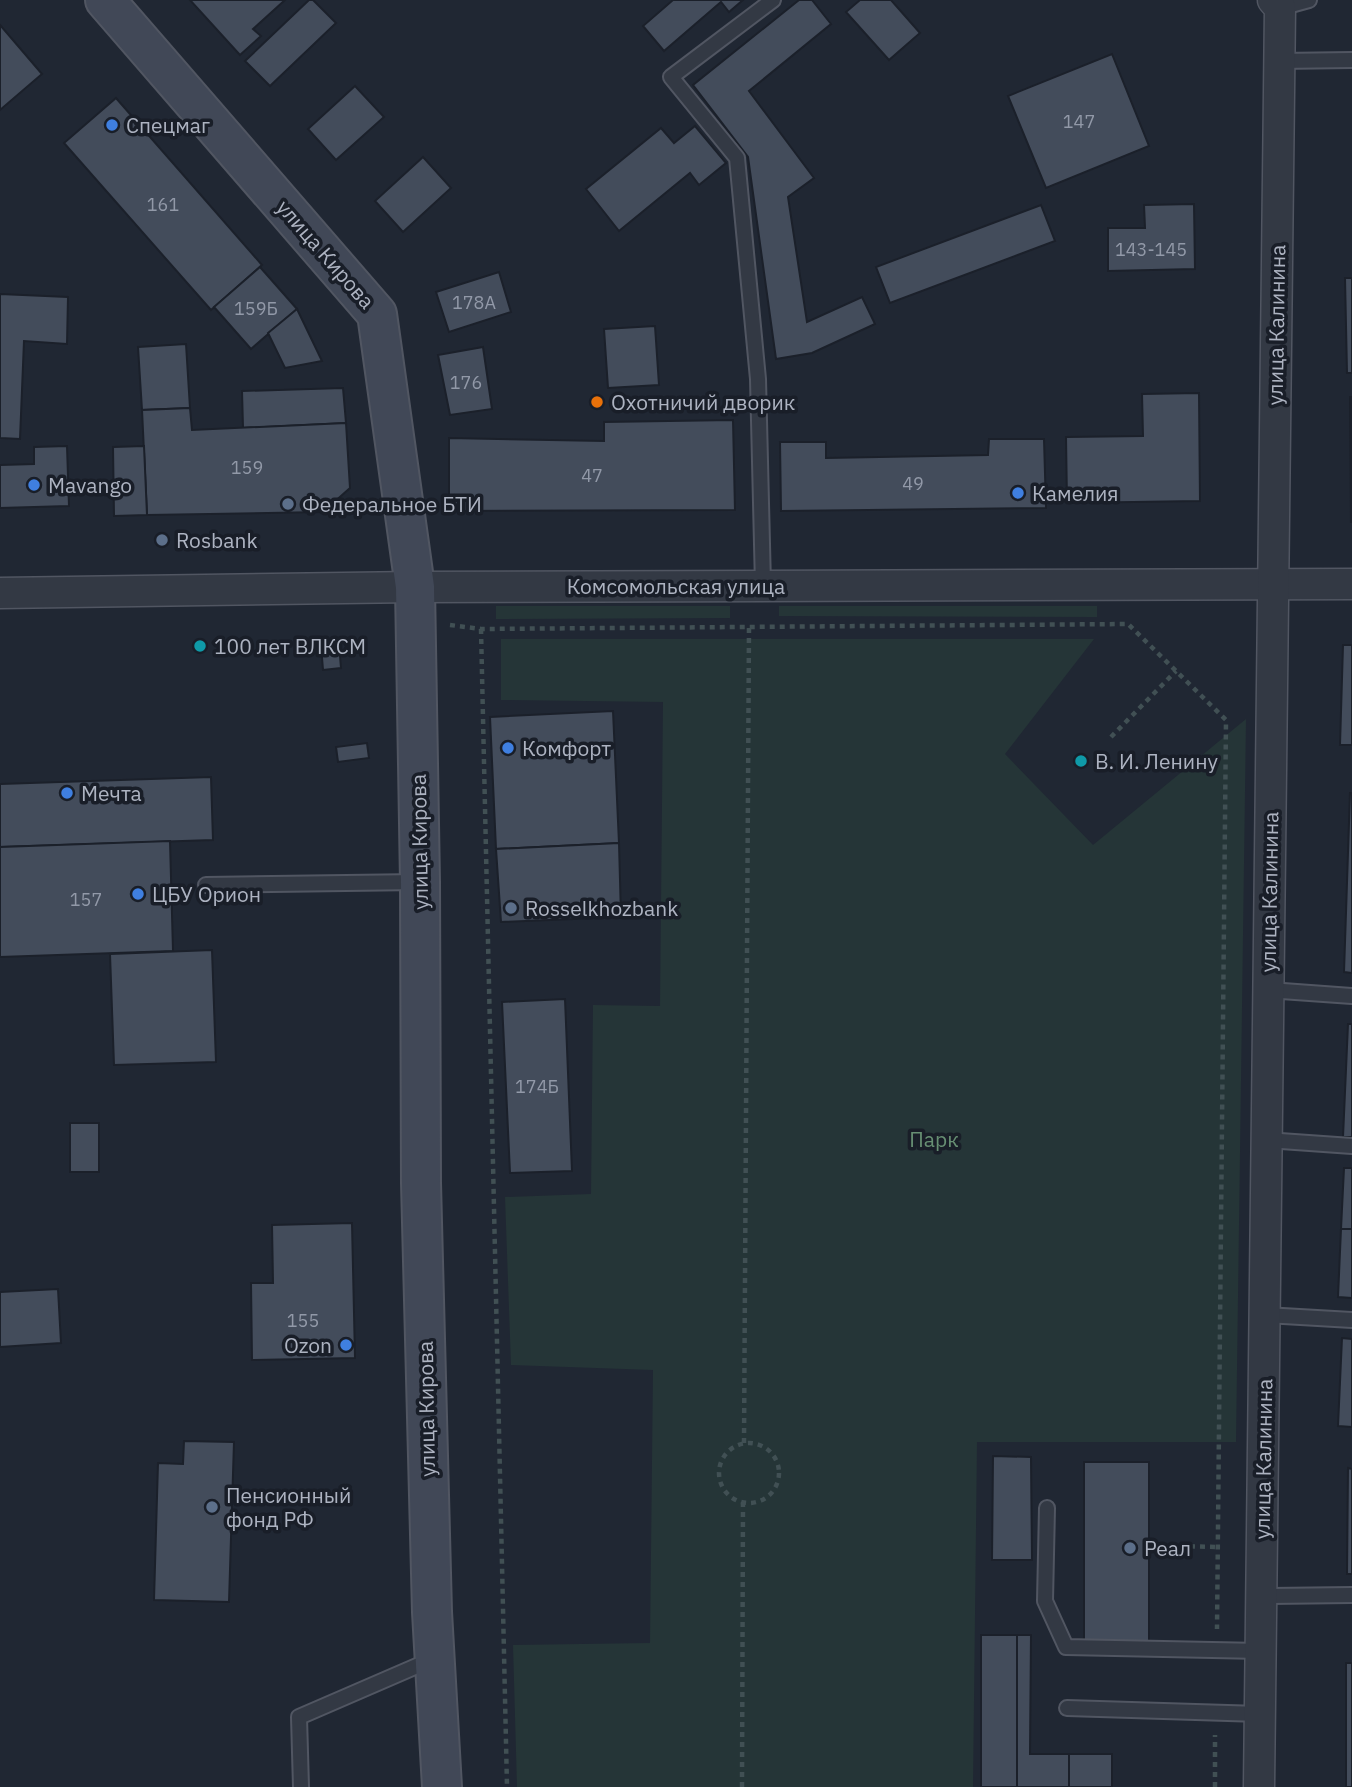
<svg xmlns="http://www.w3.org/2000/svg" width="1352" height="1787" viewBox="0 0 1352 1787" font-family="'IBM Plex Sans',sans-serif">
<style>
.green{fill:#253537}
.building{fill:#434c5b;stroke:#1b202a;stroke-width:2}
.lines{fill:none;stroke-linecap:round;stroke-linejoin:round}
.lane-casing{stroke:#515662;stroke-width:18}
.street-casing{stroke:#515662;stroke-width:33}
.secondary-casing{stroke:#515662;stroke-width:42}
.path{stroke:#415054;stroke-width:4.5;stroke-dasharray:5 5;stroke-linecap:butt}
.lane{stroke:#333944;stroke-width:14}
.street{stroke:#333944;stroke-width:30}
.secondary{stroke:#414857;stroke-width:38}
.shop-dot{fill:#3f7fe0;stroke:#191e28;stroke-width:2.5}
.food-dot{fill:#e8710a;stroke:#191e28;stroke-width:2.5}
.service-dot{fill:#5c6f8a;stroke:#191e28;stroke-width:2.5}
.culture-dot{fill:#0f9aa8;stroke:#191e28;stroke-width:2.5}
.labels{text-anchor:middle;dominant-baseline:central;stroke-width:7;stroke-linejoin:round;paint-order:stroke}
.number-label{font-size:18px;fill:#9299a8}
.poi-label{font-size:21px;fill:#adb3c1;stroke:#191e28;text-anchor:start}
.street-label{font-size:21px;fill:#adb3c1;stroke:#191e28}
.park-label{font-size:21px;fill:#678f73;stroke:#191e28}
</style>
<rect width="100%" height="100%" fill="#202733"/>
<g class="green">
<path d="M496 606H730V618L496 619Z"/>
<path d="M779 606H1097V617L779 616Z"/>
<path d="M501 639H1094L1005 754 1093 845 1246 719 1236 1442H977L973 1787H517L513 1645 650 1643 653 1370 511 1365 505 1197 591 1194 593 1005 660 1006 663 702 501 700Z"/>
</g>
<g class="building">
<path d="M190 0H285L253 29 261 36 240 55Z"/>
<path d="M309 0H313L336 23 270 86 245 61Z"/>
<path d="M673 0H743L729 12 721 2 664 51 643 26Z"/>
<path d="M799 0H812L831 24 749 91 814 178 788 197 807 322 862 297 875 324 812 353 776 359 748 157 693 85Z"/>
<path d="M860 0H891L920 33 889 60 846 12Z"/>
<path d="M0 25 42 74 0 110Z"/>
<path d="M1112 54 1149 146 1046 188 1008 96Z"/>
<path d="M355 86 384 117 336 160 308 129Z"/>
<path d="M116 98 262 265 211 310 64 143Z"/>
<path d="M695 126 726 163 699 185 690 173 619 231 586 189 661 128 674 143Z"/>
<path d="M423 157 451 188 403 232 375 201Z"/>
<path d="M1194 204 1195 269 1108 271V228H1145L1144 205Z"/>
<path d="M1041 205 1055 241 890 303 876 267Z"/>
<path d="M260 267 297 309 251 349 214 307Z"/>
<path d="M499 272 511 312 449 332 436 292Z"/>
<path d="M1345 278H1352V373H1347Z"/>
<path d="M0 294 68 297 67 344 24 341 20 439 0 438Z"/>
<path d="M297 309 322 361 285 368 268 333Z"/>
<path d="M655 326 659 385 608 388 604 329Z"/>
<path d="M186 344 190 408 142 410 138 347Z"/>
<path d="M483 347 492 409 450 415 438 355Z"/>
<path d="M343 388 346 423 243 428 242 391Z"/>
<path d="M1199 393 1200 501 1067 503 1066 437 1143 436 1142 394Z"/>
<path d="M1350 397H1352V522H1351Z"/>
<path d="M190 408 192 430 346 423 350 488 323 512 147 515 142 410Z"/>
<path d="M733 420 735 510 449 511V438L604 441V422Z"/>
<path d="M989 439H1044L1046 508 781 511 780 442H826V458L988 455Z"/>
<path d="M67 446 69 506 0 508V465L34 464V447Z"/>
<path d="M144 446 147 515 114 516 113 447Z"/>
<path d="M339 644 341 668 323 670 321 645Z"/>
<path d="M1343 645H1352V745H1340Z"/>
<path d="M613 711 619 843 496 849 490 717Z"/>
<path d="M367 743 369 758 338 762 336 747Z"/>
<path d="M211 777 213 840 0 847V784Z"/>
<path d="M1350 793H1352V973L1344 972Z"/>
<path d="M170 841 173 951 0 957V847Z"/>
<path d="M619 843 621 917 501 922 496 849Z"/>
<path d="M212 950 216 1062 114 1065 110 954Z"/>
<path d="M565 999 572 1171 510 1173 502 1002Z"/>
<path d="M1348 1024H1352V1137H1343Z"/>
<rect x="70" y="1123" width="29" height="49"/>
<path d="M1344 1168H1352V1229H1341Z"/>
<path d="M352 1223 355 1358 252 1360 251 1283H273L272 1225Z"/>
<path d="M1341 1229H1352V1298L1338 1297Z"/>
<path d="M58 1289 61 1343 0 1347V1292Z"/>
<path d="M1342 1338 1352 1339V1427L1338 1426Z"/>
<path d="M184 1441 234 1442 229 1602 154 1600 158 1463 183 1464Z"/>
<path d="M993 1456 1031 1457 1032 1560H992Z"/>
<path d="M1084 1462H1149V1642L1084 1641Z"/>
<path d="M1348 1468 1352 1469V1574H1347Z"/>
<rect x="981" y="1635" width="36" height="152"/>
<path d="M1017 1635H1031L1030 1754H1069V1787H1017Z"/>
<rect x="1346" y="1663" width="6" height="124"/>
<rect x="1069" y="1754" width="43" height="33"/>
</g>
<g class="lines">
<g class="lane-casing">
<g id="lane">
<path d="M1280 8 1309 0"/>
<path d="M1279 61 1352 60"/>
<path d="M763 585 758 379 737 158 671 77 773 0"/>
<path d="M206 885 419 882"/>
<path d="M1268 990 1352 996"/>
<path d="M1266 1140 1352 1146"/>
<path d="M1264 1315 1352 1320"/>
<path d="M1047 1508 1045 1601 1066 1647 1261 1651"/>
<path d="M1261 1596 1352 1595"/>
<path d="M1067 1708 1260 1714"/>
<path d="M301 1787 299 1717 433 1659"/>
</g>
</g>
<g class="street-casing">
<g id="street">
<path d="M0 593 415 587 1352 584"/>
<path d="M1259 1787 1280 8 1273 0"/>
</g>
</g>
<g class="secondary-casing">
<path id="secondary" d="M105 0 377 314 415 587 420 882 421 1183 432 1612 442 1787"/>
</g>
<g class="path">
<path d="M450 625 481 629 1128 624 1226 720 1217 1629"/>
<path d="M481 629 507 1787"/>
<path d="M1111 737 1176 671"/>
<path d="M744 1443 749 626"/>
<circle cx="749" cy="1473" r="30"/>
<path d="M1180 1546 1218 1547"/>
<path d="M742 1787 743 1502"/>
<path d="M1215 1787V1735"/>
</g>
<use href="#lane" class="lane"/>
<use href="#street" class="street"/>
<use href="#secondary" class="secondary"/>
</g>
<g class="shop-dot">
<circle cx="112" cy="125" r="7"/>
<circle cx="34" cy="485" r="7"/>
<circle cx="1018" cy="493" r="7"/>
<circle cx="508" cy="748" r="7"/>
<circle cx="67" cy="793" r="7"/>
<circle cx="138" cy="894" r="7"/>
<circle cx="346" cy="1345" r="7"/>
</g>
<circle class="food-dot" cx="597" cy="402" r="7"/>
<g class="service-dot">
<circle cx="288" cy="504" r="7"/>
<circle cx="162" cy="540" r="7"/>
<circle cx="511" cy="908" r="7"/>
<circle cx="212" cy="1507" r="7"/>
<circle cx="1130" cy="1548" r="7"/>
</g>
<g class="culture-dot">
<circle cx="200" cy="646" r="7"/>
<circle cx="1081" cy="761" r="7"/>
</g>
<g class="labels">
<g class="number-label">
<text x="1079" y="121">147</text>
<text x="163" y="204">161</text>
<text x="1151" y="249">143-145</text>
<text x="474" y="302">178А</text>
<text x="256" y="308">159Б</text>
<text x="466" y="382">176</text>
<text x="247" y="467">159</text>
<text x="592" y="475">47</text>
<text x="913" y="483">49</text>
<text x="86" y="899">157</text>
<text x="537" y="1086">174Б</text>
<text x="303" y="1320">155</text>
</g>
<g class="poi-label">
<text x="126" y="125">Спецмаг</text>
<text x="611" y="402">Охотничий дворик</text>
<text x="48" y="485">Mavango</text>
<text x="1032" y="493">Камелия</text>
<text x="302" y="504">Федеральное БТИ</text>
<text x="176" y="540">Rosbank</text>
<text x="214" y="646">100 лет ВЛКСМ</text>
<text x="522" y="748">Комфорт</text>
<text x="1095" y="761">В. И. Ленину</text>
<text x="81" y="793">Мечта</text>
<text x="152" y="894">ЦБУ Орион</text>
<text x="525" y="908">Rosselkhozbank</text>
<text x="332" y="1345" text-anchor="end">Ozon</text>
<text x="226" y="1495">Пенсионный<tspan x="226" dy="24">фонд РФ</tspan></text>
<text x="1144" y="1548">Реал</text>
</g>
<g class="street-label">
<text transform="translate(326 254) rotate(49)">улица Кирова</text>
<text transform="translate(1276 325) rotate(-89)">улица Калинина</text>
<text x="676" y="586">Комсомольская улица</text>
<text transform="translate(419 842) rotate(-91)">улица Кирова</text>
<text transform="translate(1269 892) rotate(-89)">улица Калинина</text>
<text transform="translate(426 1409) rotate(-91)">улица Кирова</text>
<text transform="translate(1263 1459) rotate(-89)">улица Калинина</text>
</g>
<g class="park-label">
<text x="934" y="1139">Парк</text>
</g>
</g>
</svg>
